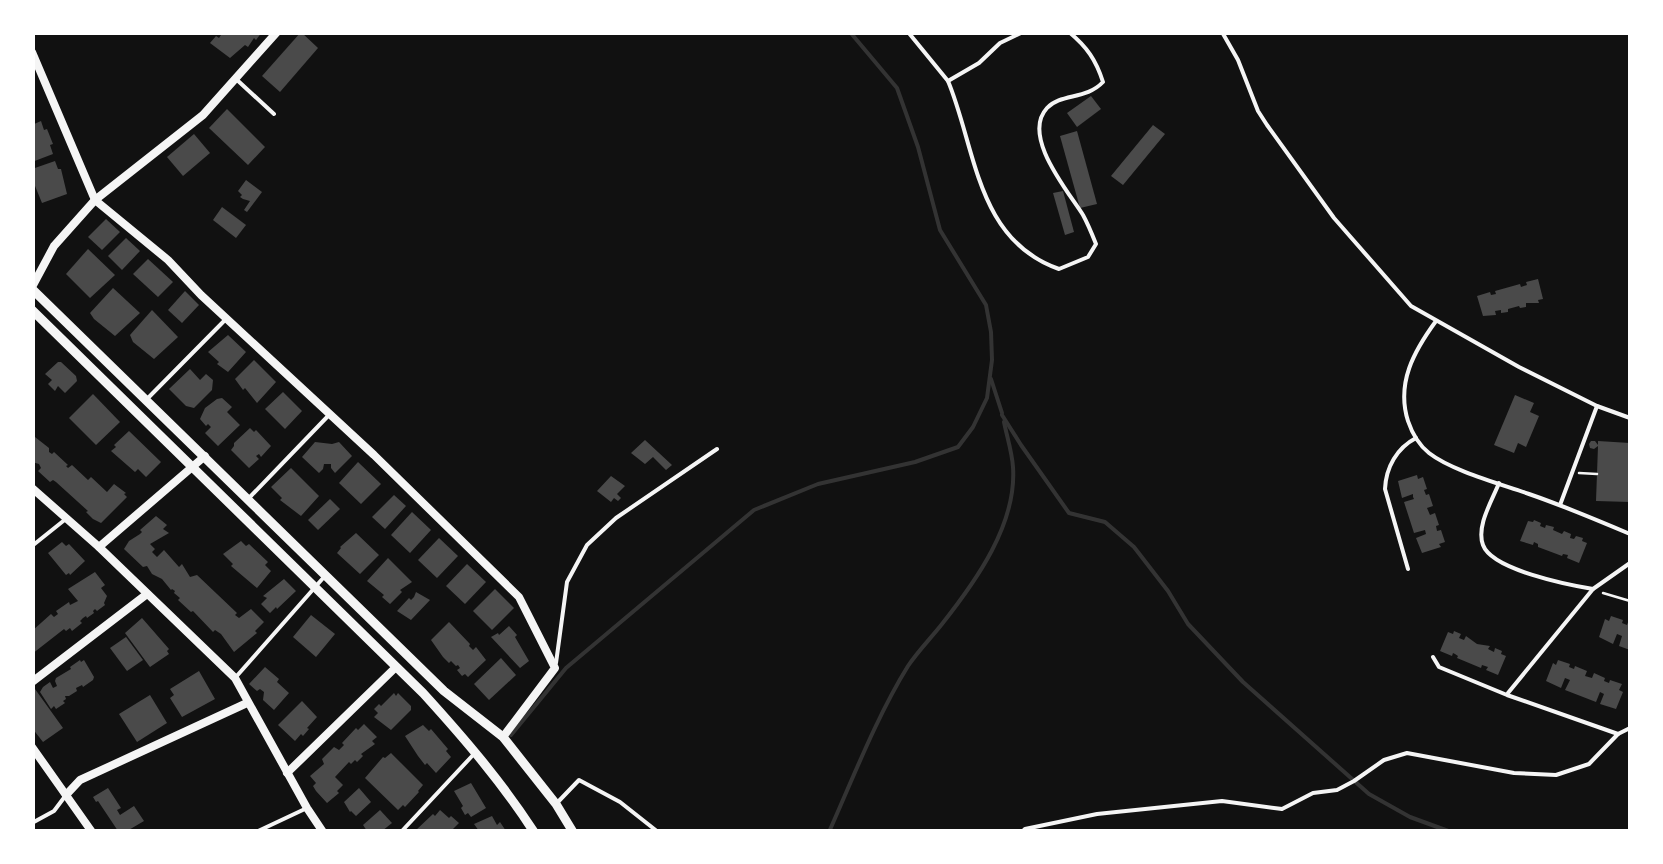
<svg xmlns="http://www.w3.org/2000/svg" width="1663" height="864" viewBox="0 0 1663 864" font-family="Signika,sans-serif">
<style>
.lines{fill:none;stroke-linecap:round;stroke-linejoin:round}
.stream{stroke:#333;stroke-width:4}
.building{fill:#4a4a4a}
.path{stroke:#f5f5f5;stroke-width:2.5}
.service{stroke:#f5f5f5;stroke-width:4}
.minor{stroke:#f5f5f5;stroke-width:8}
.tertiary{stroke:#f5f5f5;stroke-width:9}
</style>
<rect width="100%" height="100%" fill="#111"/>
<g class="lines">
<g class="stream">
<path d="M991 379 1002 413"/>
<path d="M1002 415 1021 445 1069 513 1105 522 1134 547 1168 591 1188 624 1243 682 1369 794 1410 817 1451 832"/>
<path d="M511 735 566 668 754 510 818 484 915 462 958 447 973 427 987 398 992 360 991 332 986 305 940 230 918 147 897 88 850 32"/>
<path d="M829 832C853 778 877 716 908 666 918 651 931 638 942 624 976 581 1017 524 1013 467 1012 452 1007 437 1004 422"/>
</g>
</g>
<g class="building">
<path d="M223 32H262L256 40 254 38 248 47 245 45 230 58 210 43 216 36 219 38Z"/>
<path d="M301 32 318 48 280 92 262 76Z"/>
<path d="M1091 96 1101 109 1077 127 1067 113Z"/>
<path d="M227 109 265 147 248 165 209 128Z"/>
<path d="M41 121 44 130 47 129 53 144 50 145 53 154 32 162V125Z"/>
<path d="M1153 125 1165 134 1123 185 1111 176Z"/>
<path d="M1077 131 1097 204 1080 208 1060 136Z"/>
<path d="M194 134 210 153 183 176 167 157Z"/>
<path d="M55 161 58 169H61L67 194 42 203 33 181 32 169Z"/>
<path d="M246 180 262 192 247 212 244 210 250 201 243 199 240 197 242 195 238 191Z"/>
<path d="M1063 191 1074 232 1065 235 1053 193Z"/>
<path d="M222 207 246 225 236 238 213 220Z"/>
<path d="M106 219 120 232 102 250 88 237Z"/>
<path d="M126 238 140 251 122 270 108 256Z"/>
<path d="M88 249 115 275 90 298 66 274Z"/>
<path d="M148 259 173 282 158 297 133 274Z"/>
<path d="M1538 279 1543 299 1538 300 1539 303H1526V307L1520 308 1519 306 1508 309V312L1501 313V310L1495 311 1496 315 1483 316 1477 296 1490 292 1491 295 1496 294 1495 291 1520 284 1521 287 1527 285 1526 282Z"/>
<path d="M113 288 140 313 115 336 94 319 90 313Z"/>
<path d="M185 291 199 305 182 323 168 310Z"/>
<path d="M152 310 178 337 154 359 133 342 130 335Z"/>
<path d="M228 335 246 352 228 372 217 364 219 362 208 352Z"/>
<path d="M254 360 276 382 257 403 245 388 243 390 235 379Z"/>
<path d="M58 362H61L76 376 77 381 65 393 58 386 55 391 48 384 52 380 45 374Z"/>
<path d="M190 369 200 380 206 374 213 380 212 390 194 408 186 406 169 389Z"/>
<path d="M283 392 302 411 285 429 265 409Z"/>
<path d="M93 394 120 422 96 445 69 418Z"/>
<path d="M1515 395 1534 403 1530 412 1539 416 1526 447 1518 443 1514 453 1494 445Z"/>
<path d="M222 398 232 407 227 412 240 425 218 446 205 433 211 427 208 424 206 426 200 419 205 408 217 399Z"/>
<path d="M250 428 254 432 256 430 271 446 261 457 259 454 256 456 259 459 249 468 231 450 234 446V443Z"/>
<path d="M129 431 161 462 146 477 138 469 135 472 111 451 116 447 114 445Z"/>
<path d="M35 437 49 448V452L52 454 54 452 68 465 66 466 68 468 72 465 88 480 91 477 107 492 114 484 126 493 124 494 127 497 101 523 93 519 86 512 88 511 56 482 53 480 50 482 38 471 41 468 39 464 32 462V440Z"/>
<path d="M645 440 672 465 666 470 653 457 645 464 631 453Z"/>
<path d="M1591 441H1595L1598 445V441L1630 443V502L1596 501 1598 446 1594 449 1590 448 1589 444Z"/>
<path d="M315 442 332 444 339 442 352 456 335 473 331 468V464H324L323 469 319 473 302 457Z"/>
<path d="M358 462 381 484 361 504 339 483Z"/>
<path d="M291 468 319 496 301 516 280 500 282 498 271 487Z"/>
<path d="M1417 475 1418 479 1423 477 1427 489 1424 490 1426 495 1429 494 1433 506 1427 508 1430 515 1435 513 1439 525 1436 526 1437 531 1441 530 1445 542 1439 544 1441 547 1422 553 1416 538 1426 534 1425 530 1414 533 1404 502 1414 499 1413 497V494L1402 498 1398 481Z"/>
<path d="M611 476 625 486 617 494 621 498 618 501 614 498 611 502 597 491Z"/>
<path d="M394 495 406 506 385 529 372 517Z"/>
<path d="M330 499 340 509 318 530 308 520Z"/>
<path d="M412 512 431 530 410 553 391 535Z"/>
<path d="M156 516 167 525 163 529 169 533 150 544 155 549 152 552 157 557 164 550 179 567 182 564 190 577 197 575 237 613 235 615 239 618 251 609 264 622 255 631 257 633 234 652 221 634 215 630 213 632 193 611 191 612 178 600 180 598 174 593 175 591 172 589 171 590 162 579 152 574 147 566 143 567 124 549 129 541 140 534 142 532 140 530Z"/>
<path d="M1534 520 1541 523 1540 526 1545 528 1546 525 1554 527 1553 530 1562 534 1564 531 1571 534 1570 538 1574 539 1576 536 1583 538 1582 541 1587 543 1579 563 1567 558 1568 555 1563 554 1562 556 1538 547V544L1534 542 1533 545 1520 541 1528 521 1533 522Z"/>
<path d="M356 533 379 555 360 574 337 553 341 548 340 547Z"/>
<path d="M439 538 458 556 437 578 418 560Z"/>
<path d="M241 541 246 546 249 544 268 562 265 565 271 571 257 588 231 566 233 564 223 554Z"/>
<path d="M62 542 66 546 69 544 85 561 70 575 69 573 66 575 48 553Z"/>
<path d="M388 558 412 582 400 590 402 592 390 604 382 597 384 595 367 581Z"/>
<path d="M467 564 486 582 465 604 446 586Z"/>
<path d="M95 572 105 585 101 588 107 596 104 603 105 605 97 611 95 609 93 611 94 613 87 618 86 616 83 618 80 621 82 623 72 631 70 628 66 631 64 629 32 654V631L51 614 54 617 58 614 56 611 69 602 70 605 78 601 68 589Z"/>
<path d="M284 579 296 591 277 609 276 607 270 613 261 604 267 598 263 596Z"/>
<path d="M495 589 514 608 492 630 473 611Z"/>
<path d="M416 592 430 600 411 620 397 611 409 598 411 600 414 597Z"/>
<path d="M311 615 335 634 316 657 293 637Z"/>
<path d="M1611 616 1623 620 1622 623 1627 625 1630 617V650L1619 646 1622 636 1617 634 1613 644 1599 637 1605 619 1609 621Z"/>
<path d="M142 618 169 649 167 651 169 654 150 667 125 633Z"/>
<path d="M449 622 470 644 469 646 473 650 476 647 486 660 468 677 465 674 462 676 457 670 460 668 458 665 456 666 451 661 449 663 443 657 431 640Z"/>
<path d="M509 626 517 635 515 637 529 661 520 668 491 637 498 633 499 635Z"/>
<path d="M1454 631 1461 634 1459 638 1464 640 1466 636 1477 644 1490 646 1488 649 1494 652 1495 648 1502 651 1501 654 1506 656 1498 675 1486 670 1488 667 1482 665 1481 668 1457 658 1458 656 1455 654 1453 653 1452 656 1440 651 1448 632 1453 634Z"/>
<path d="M126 637 143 660 127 671 110 648Z"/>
<path d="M501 658 516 675 489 700 474 684Z"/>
<path d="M80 660 81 662 84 660 94 677 93 680 83 687 82 685 76 688 77 691 69 696H65L66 699 63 701 65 703 56 709 54 706 51 709 40 692 43 687 50 682 53 688 57 686 55 681 56 678 71 669 70 667Z"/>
<path d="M1558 660 1570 664 1569 667 1574 669 1575 666 1587 671 1585 676 1592 678 1594 673 1605 678 1604 681 1609 683 1610 680 1622 684 1619 690 1623 692 1616 709 1600 704 1604 694 1600 692 1596 702 1565 690 1570 680 1565 678 1561 688 1546 681 1553 663 1556 665Z"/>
<path d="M265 667 279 679 277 682 289 693 274 710 263 700 264 692 260 689 257 691 249 684Z"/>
<path d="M199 671 215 699 182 717 170 698 174 695 170 689Z"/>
<path d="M35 689 63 728 43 742 32 728V711L35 709 32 706V691Z"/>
<path d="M394 693 396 696 398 693 411 706V710L391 730 374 717 378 713 374 709 379 704 381 706Z"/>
<path d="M150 695 167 723 137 742 119 714Z"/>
<path d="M302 701 317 717 307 728 309 729 303 736 301 734 295 741 278 725Z"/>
<path d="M364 724 377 737 372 741 375 744 361 754 363 756 357 762 355 760 351 764 349 762 335 777 343 785 337 791 339 793 327 803 316 791 313 786 316 783 310 776 324 764 322 759 334 747 339 750 344 745 342 743 356 728 358 730Z"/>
<path d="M423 725 429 731 431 729 448 749 446 751 451 757 436 773 427 763 425 765 418 756 405 736Z"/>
<path d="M391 753 423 785 418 791 419 792 405 807 403 805 398 810 365 778 383 757 385 758Z"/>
<path d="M471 783 486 808 471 817 468 813 465 815 461 808 463 806 454 791Z"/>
<path d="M108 788 121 808 117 810 120 815 134 806 144 821 127 831H118L98 801 96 802 93 797Z"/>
<path d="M359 788 371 802 356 816 351 811 350 812 344 802Z"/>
<path d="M380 810 392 823 382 831H367L363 825Z"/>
<path d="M440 810 449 818 451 816 459 823 451 831H415L433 814 435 816Z"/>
<path d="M492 816 497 825 500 822 506 831H479L474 824Z"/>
</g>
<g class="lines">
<g class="path">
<path d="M1579 473 1597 474"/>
<path d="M1603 593 1630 601"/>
</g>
<g class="service">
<path d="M908 32 948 81 979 63 1000 43 1023 32"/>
<path d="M1222 32 1238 60 1258 111 1267 125 1334 218 1411 306 1519 367 1597 406 1630 418"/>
<path d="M236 79 274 114"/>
<path d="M948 81C976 148 976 240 1059 269L1088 257 1096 244C1092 234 1088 224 1083 215 1068 191 1021 136 1047 108 1061 93 1086 100 1103 82 1096 60 1087 47 1069 32"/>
<path d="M1436 321C1414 351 1396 383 1408 421 1412 433 1419 445 1429 453 1452 471 1501 484 1529 494 1564 506 1597 520 1630 534"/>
<path d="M146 400 227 318"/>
<path d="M1499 483C1492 501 1476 526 1483 545 1492 570 1569 585 1593 589"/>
<path d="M249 498 329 415"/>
<path d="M1560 505 1597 406"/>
<path d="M32 546 67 518"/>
<path d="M1408 569 1385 489C1386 467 1397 448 1416 438"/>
<path d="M1433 657 1439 667 1507 695 1618 734 1630 728"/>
<path d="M556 663 567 582 587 545 616 518 717 449"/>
<path d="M235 678 324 577"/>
<path d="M1508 693 1593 589 1630 563"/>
<path d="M556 804 579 780 620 802 658 832"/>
<path d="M32 823 54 811 66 795"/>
<path d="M256 832 307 808"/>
<path d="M401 832 473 755"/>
<path d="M1022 832 1025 829 1097 814 1222 801 1282 809 1313 793 1337 790 1354 781 1384 760 1407 753 1514 773 1556 775 1589 764 1618 734"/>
</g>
<g class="minor">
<path d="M32 52 95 200 168 260 201 295 374 455 519 597 555 668 503 737"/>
<path d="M32 287 54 246 95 200 203 115 277 32"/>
<path d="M32 488 99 547 235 678 307 808 323 832"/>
<path d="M99 547 205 456"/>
<path d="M32 682 147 594"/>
<path d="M32 747 92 832"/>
<path d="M287 773 396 667"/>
<path d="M66 795 80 780 247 703"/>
</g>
<g class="tertiary">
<path d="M32 289 444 691 503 737 556 804 573 832"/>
<path d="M32 310 423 693C463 737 501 781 534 832"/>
</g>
</g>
<rect width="1663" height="864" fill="none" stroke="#ffffff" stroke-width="70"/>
</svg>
